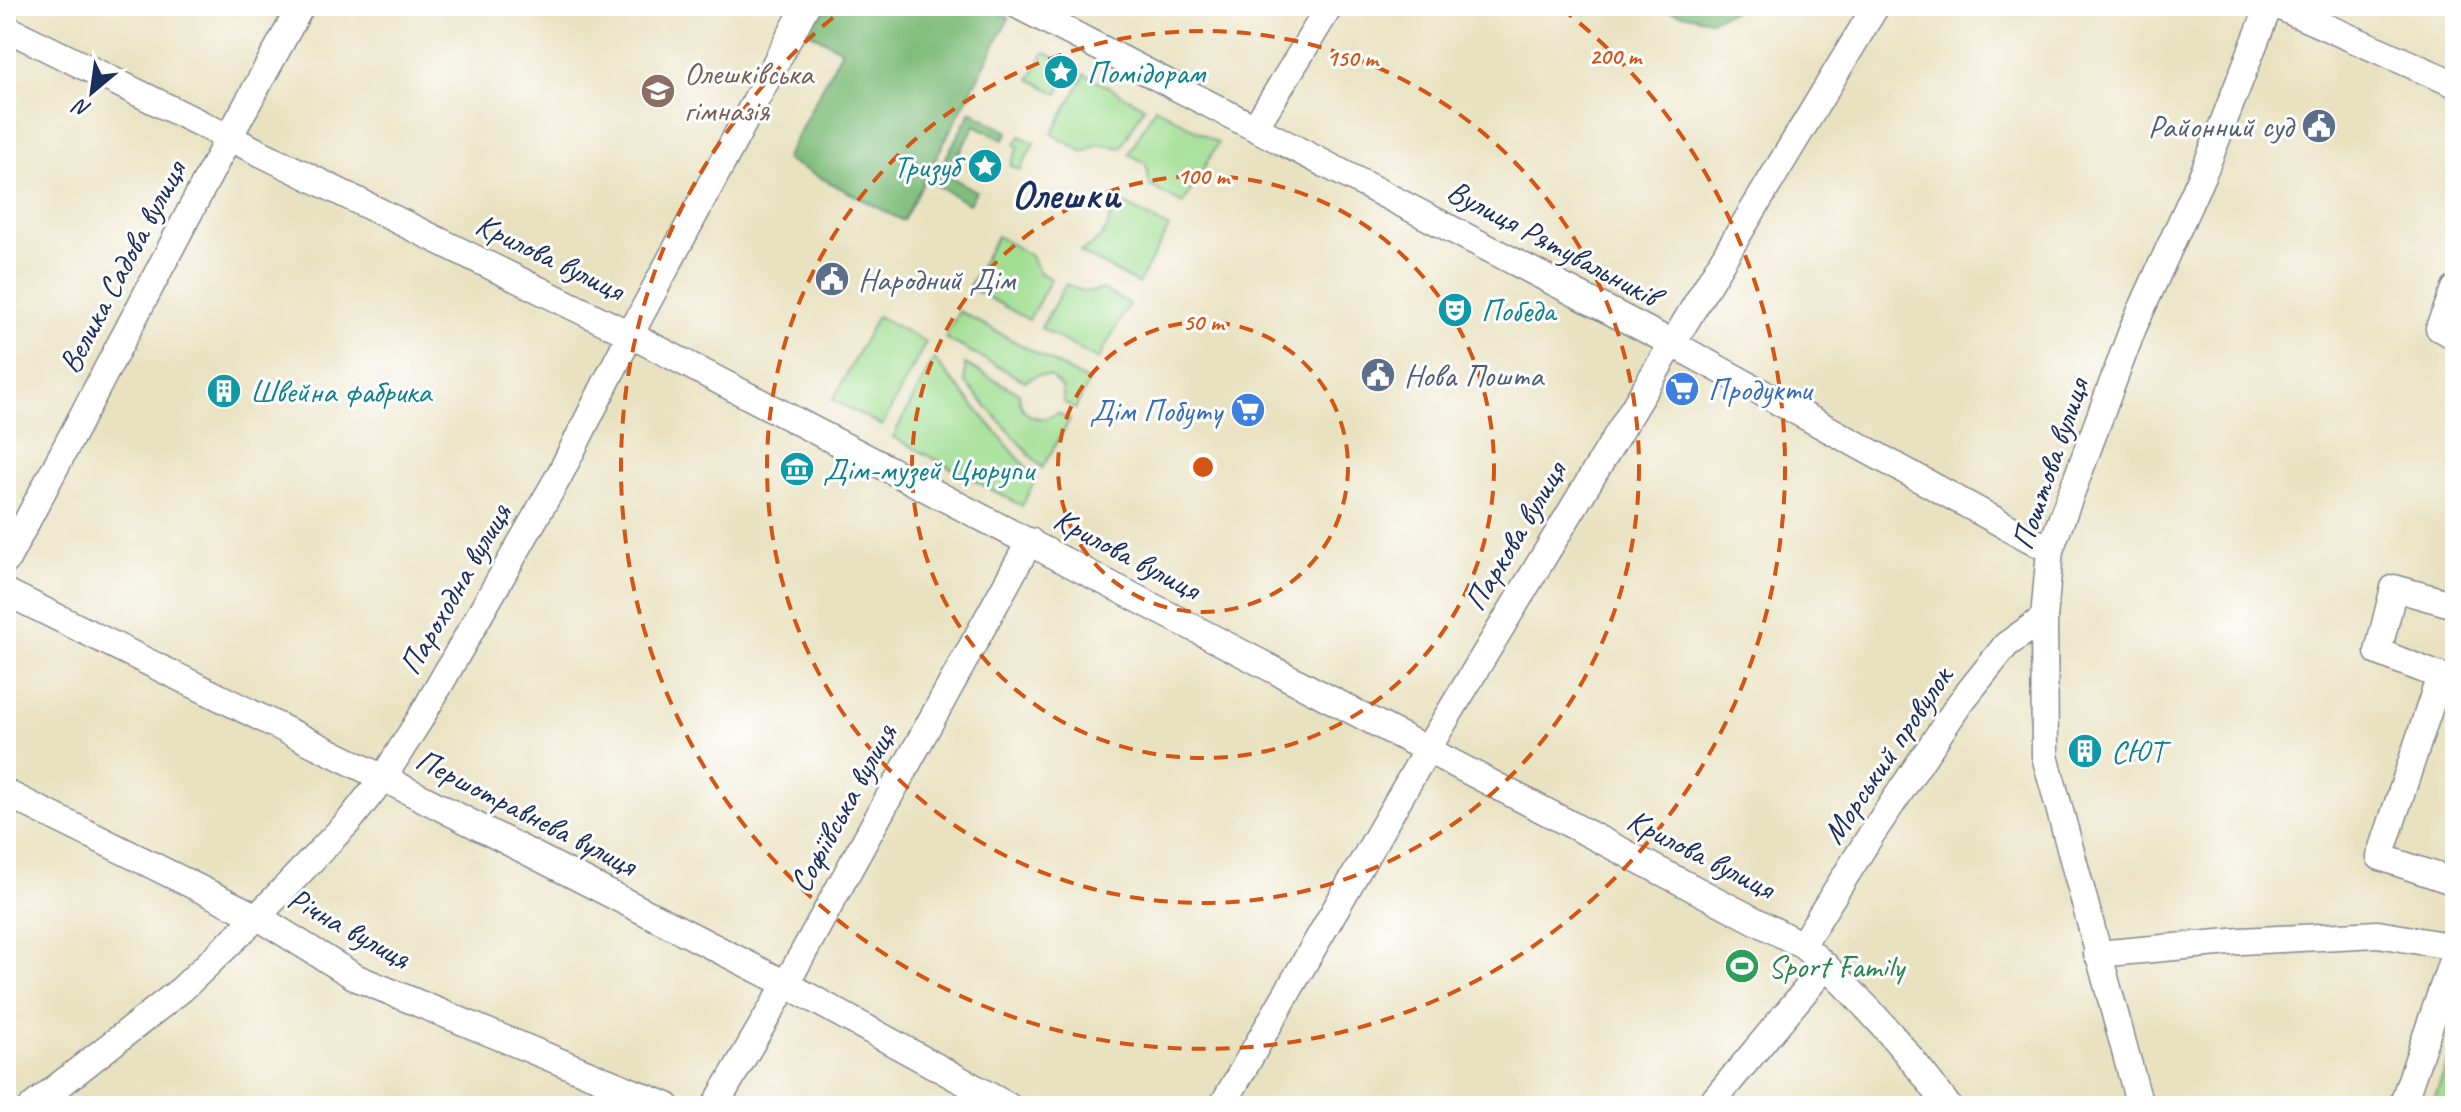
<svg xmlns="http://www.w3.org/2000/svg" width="2461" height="1112" viewBox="0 0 2461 1112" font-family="Caveat,sans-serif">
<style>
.green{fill:#a1de92;stroke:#5e8678;stroke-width:2}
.forest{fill:#80bd7c;stroke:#4e766d;stroke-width:2}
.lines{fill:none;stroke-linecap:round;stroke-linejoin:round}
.minor-casing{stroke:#828890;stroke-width:29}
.minor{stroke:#fff;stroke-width:26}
.ring{fill:none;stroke:#d45514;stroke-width:4;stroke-dasharray:14 10}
.labels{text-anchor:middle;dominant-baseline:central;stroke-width:6;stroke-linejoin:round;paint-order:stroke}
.culture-label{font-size:32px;fill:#0d838f;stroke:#fff;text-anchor:start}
.education-label{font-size:32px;fill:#785e54;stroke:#fff;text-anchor:start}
.service-label{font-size:32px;fill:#4e5e75;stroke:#fff;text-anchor:start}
.street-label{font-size:32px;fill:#1b2f5e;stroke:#fff}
.shop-label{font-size:32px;fill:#366cbe;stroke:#fff;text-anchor:start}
.leisure-label{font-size:32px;fill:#27864d;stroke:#fff;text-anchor:start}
.district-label{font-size:40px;font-weight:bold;fill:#1b2f5e;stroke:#fff}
.centre{fill:#d45514;stroke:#fff;stroke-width:4}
.ring-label{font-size:24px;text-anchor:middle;font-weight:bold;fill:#d45514;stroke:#fff;stroke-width:6;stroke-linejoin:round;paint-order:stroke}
</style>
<rect width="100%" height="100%" fill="#fff"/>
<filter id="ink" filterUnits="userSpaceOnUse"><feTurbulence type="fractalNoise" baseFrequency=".0125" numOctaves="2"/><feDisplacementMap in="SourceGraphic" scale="16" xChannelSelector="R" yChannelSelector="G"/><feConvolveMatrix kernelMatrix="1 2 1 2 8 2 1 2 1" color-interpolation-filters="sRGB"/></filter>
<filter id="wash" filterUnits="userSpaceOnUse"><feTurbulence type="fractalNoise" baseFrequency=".006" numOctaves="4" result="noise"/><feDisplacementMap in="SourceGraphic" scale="32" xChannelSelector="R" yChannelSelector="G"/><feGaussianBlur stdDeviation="1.8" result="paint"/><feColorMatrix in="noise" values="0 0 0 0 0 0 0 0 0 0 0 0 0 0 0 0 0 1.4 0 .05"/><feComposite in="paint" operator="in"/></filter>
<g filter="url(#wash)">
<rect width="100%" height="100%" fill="#e9e2c1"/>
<g class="green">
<path d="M1045 52 1072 67 1058 94 1030 79Z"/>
<path d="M1085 74 1144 107 1121 148 1099 144 1084 152 1052 134Z"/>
<path d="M1155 107 1218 143 1183 204 1150 186 1146 164 1129 154Z"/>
<path d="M1020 136 1034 143 1020 170 1010 165 1019 147 1015 145Z"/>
<path d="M1112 197 1169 228 1138 284 1080 252C1106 238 1112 226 1112 197Z"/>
<path d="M997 236 1030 255 1040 273 1051 279 1029 320 969 287Z"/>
<path d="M1066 284C1079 291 1087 294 1102 289L1129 304 1098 360 1041 328Z"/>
<path d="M959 311 1089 382 1075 409 1063 402V389L1050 376 1037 375 1025 381 945 338Z"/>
<path d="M877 316 926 342 882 426 833 400Z"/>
<path d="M934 359 1036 479 1022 506 893 437Z"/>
<path d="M965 364 1019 393C1019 415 1038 425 1057 413L1070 420 1042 468 965 382Z"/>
<path d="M2455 1042V1106H2432Z"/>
</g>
<g class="forest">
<path d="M815 6H986L1009 18 903 221 785 159 842 50 803 29Z"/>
<path d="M1646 6H1746L1710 20Z"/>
<path d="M971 111 1008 132 1003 140 975 125 947 175 976 191 969 204 932 183Z"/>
</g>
</g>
<g filter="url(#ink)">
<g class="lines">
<g class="minor-casing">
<g id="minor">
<path d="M1019 6 1662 338 2050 550"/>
<path d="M2278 6 2455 84"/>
<path d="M6 28 639 339 1802 945C1857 992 1905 1048 1948 1106"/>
<path d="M1256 126 1330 6"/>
<path d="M2455 289 2439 328 2455 336"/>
<path d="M6 561 228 139 301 6"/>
<path d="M6 592 387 780 786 984 1008 1106"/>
<path d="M2455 605 2394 588 2378 652 2440 676 2380 857 2455 882"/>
<path d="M6 793 263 920 357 978 667 1106"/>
<path d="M1802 945 1871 835 1960 703 2006 645 2044 618"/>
<path d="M2097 954 2241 941 2378 934 2455 947"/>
<path d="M33 1106 182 989 257 917 350 820 383 778 420 719 559 476 630 335 806 6"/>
<path d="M715 1106 786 984 1030 541"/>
<path d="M1222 1106 1427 750 1876 6"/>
<path d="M1709 1106 1826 966"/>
<path d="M2140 1106 2045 756 2044 618 2050 550 2133 328 2205 169 2269 6"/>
<path d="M2402 1106 2455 952"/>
</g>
</g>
<use href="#minor" class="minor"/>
</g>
</g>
<g class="ring">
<circle cx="1203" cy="467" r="145"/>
<circle cx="1203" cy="467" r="291"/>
<circle cx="1203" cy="467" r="436"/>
<path d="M1561 8A582 582 0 1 1 845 8"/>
</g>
<defs>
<g id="sight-disc" transform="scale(1.8)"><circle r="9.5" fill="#0f9aa8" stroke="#fff"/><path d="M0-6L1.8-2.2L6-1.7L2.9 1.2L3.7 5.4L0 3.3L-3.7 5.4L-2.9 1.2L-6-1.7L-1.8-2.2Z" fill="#fff"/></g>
<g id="school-disc" transform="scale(1.8)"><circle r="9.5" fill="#8d6e63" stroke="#fff"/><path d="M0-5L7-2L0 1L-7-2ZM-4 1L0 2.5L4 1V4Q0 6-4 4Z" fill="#fff"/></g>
<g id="civic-disc" transform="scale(1.8)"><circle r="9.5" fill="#5c6f8a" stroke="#fff"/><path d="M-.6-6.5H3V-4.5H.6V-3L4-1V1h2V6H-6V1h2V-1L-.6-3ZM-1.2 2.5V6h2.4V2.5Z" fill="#fff"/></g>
<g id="theatre-disc" transform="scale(1.8)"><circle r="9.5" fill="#0f9aa8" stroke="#fff"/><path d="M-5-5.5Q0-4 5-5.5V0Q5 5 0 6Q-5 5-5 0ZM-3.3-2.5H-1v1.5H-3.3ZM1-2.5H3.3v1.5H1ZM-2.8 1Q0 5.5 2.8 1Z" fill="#fff"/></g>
<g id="supermarket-disc" transform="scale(1.8)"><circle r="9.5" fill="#3f7fe0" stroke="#fff"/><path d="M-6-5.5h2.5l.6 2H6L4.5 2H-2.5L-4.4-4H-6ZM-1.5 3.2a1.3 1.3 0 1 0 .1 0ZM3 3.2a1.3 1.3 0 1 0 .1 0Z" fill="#fff"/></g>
<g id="building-disc" transform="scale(1.8)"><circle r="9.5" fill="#0f9aa8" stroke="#fff"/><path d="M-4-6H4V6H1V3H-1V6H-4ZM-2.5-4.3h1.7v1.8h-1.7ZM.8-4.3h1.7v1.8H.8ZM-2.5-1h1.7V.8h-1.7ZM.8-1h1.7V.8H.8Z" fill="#fff"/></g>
<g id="museum-disc" transform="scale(1.8)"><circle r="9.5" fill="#0f9aa8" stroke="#fff"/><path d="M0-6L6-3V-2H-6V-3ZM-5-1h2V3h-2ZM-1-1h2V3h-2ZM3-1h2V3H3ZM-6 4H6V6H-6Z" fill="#fff"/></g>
<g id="stadium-disc" transform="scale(1.8)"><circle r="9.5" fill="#2e9e5b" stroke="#fff"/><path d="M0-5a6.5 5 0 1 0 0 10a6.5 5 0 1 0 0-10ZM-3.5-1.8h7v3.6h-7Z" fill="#fff"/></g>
</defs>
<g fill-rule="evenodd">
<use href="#sight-disc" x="1061" y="72"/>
<use href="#school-disc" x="658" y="91"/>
<use href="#civic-disc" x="2319" y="126"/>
<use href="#sight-disc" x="985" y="166"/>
<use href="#civic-disc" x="832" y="279"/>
<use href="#theatre-disc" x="1455" y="310"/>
<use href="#civic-disc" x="1378" y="375"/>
<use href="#supermarket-disc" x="1682" y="389"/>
<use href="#building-disc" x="224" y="391"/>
<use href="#supermarket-disc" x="1248" y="410"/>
<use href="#museum-disc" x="797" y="469"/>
<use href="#building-disc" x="2085" y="751"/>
<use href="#stadium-disc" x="1742" y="966"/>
</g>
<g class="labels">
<g class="culture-label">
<text x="1087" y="72">Помідорам</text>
<text x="959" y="166" text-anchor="end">Тризуб</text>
<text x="1481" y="310">Победа</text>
<text x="250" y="391">Швейна фабрика</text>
<text x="823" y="469">Дім-музей Цюрупи</text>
<text x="2111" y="751">СЮТ</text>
</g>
<g class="education-label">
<text x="684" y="73">Олешківська<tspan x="684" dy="37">гімназія</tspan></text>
</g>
<g class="service-label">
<text x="2293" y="126" text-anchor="end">Районний суд</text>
<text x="858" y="279">Народний Дім</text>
<text x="1404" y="375">Нова Пошта</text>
</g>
<g class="street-label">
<text transform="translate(1553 243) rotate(28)">Вулиця Рятувальників</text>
<text transform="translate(550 257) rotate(26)">Крилова вулиця</text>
<text transform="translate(122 267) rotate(-62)">Велика Садова вулиця</text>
<text transform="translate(2050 464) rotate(-71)">Поштова вулиця</text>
<text transform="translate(1515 536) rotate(-59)">Паркова вулиця</text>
<text transform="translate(1127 554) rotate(28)">Крилова вулиця</text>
<text transform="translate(455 589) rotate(-60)">Пароходна вулиця</text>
<text transform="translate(1887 755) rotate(-56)">Морський провулок</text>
<text transform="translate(843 808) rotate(-61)">Софіївська вулиця</text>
<text transform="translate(526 812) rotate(27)">Першотравнева вулиця</text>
<text transform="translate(1701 854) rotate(27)">Крилова вулиця</text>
<text transform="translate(349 928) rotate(29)">Річна вулиця</text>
</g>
<g class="shop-label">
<text x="1708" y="389">Продукти</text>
<text x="1222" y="410" text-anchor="end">Дім Побуту</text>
</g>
<g class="leisure-label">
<text x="1768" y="966">Sport Family</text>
</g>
<g class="district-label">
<text x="1066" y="195">Олешки</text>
</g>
</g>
<circle cx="1203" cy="467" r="12" class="centre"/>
<g class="ring-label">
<text x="1615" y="64">200 m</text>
<text x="1352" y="66">150 m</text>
<text x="1203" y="184">100 m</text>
<text x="1203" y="330">50 m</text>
</g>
<rect width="2461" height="1112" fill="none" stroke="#fff" stroke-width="32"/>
<g transform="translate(92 92) rotate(209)" stroke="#ffffff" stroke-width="6" paint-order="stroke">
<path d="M0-6L14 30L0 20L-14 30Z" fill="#1b2f5e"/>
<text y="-12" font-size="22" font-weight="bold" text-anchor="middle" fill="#1b2f5e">N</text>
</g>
</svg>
